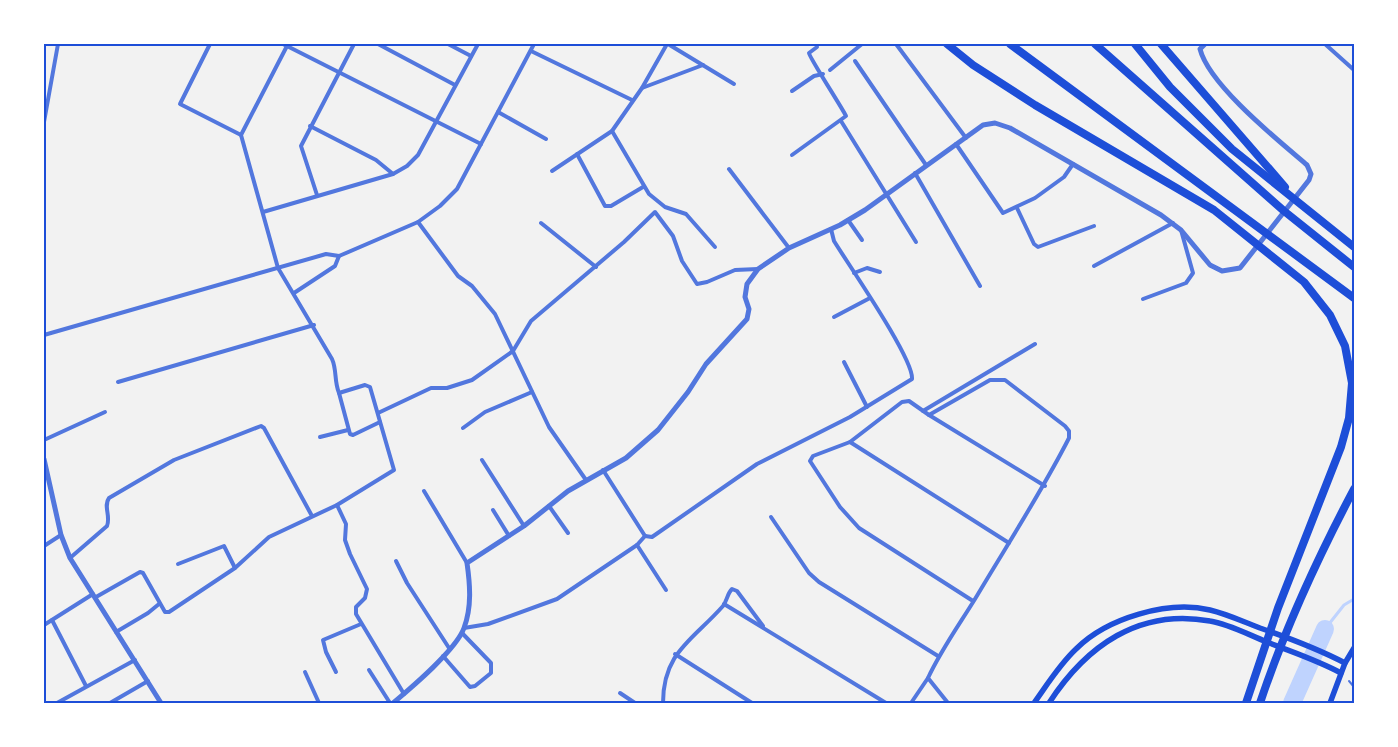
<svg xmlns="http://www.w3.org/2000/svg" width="1398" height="747" viewBox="0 0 1398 747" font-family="Jost,sans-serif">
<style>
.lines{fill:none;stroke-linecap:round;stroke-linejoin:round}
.stream{stroke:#bfd3fe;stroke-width:3}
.river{stroke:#bfd3fe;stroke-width:18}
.service{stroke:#5277de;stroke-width:2}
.minor{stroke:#5277de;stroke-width:4}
.tertiary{stroke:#5277de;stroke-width:5}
.secondary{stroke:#1d4ed8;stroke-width:5.5}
.motorway{stroke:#1d4ed8;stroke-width:8}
.neatline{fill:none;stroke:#1d4ed8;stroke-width:2}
</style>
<rect width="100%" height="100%" fill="#f2f2f2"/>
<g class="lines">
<path class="stream" d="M1325 629 1344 605 1354 599"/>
<path class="river" d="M1292 703 1325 629"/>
<g class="service">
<path d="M1353 672 1354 674"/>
<path d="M1349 681 1354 687"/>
</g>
<g class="minor">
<path d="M210 44 180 104 241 135"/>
<path d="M283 44 481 144"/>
<path d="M378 44 455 85"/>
<path d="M448 44 471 56"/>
<path d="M668 44 734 84"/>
<path d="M896 44 966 138"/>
<path d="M1325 44 1354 70"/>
<path d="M531 51 632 100"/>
<path d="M855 61 926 165"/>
<path d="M830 70 862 44"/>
<path d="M642 88 703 65"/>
<path d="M792 91 814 76 823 74"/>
<path d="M498 112 546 139"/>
<path d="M841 121 916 242"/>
<path d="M44 122 58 44"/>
<path d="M310 126 376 160 393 174"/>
<path d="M612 131 649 194 665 207 686 214 715 247"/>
<path d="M956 144 1003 213 1035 198 1064 177 1073 164"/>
<path d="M577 154 605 206H611L643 187"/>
<path d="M792 155 846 116C841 106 809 57 809 53L817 47"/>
<path d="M729 169 789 248"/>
<path d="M552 171 612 131 642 88 667 44"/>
<path d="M915 173 980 286"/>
<path d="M317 195 301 146 354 44"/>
<path d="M1017 208 1034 244 1038 247 1094 226"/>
<path d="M263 212 393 174 407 166 418 155 478 44"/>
<path d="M848 220 862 240"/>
<path d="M418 222 458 276 472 286 495 314 549 427 586 480"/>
<path d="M541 223 596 267"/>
<path d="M1094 266 1173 223"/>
<path d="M854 273 867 268 880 272"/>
<path d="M294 293 335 266 339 256"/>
<path d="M1143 299 1186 283 1193 273 1181 230"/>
<path d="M834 317 870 298"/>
<path d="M44 335 326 254 339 256 418 222 440 206 457 189 534 44"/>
<path d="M844 362 867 407"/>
<path d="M118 382 314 325"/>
<path d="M339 393 350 434 353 435 380 422"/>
<path d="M923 411 1035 344"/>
<path d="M378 413 431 388H447L472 380 513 351 531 321 624 242 655 212 673 236 682 261 697 284 707 282 735 270 758 269"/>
<path d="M929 415 1045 486"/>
<path d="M463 428 485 412 532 392"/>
<path d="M320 437 348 430"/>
<path d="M44 440 105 412"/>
<path d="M850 442 1009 543"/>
<path d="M482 460 524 526"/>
<path d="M603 470 645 536"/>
<path d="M424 491 467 563"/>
<path d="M337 505 346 524 345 540 350 554 367 589 365 598 356 607V614L404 694"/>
<path d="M549 506 568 533"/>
<path d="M493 510 509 536"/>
<path d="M771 517 809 573 819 582 938 656"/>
<path d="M645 536 652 537 757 464 850 417 912 379C914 359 848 264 834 241L831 229"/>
<path d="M637 545 666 590"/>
<path d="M44 546 61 535"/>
<path d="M70 558 107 526C111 516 103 506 109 498L174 460 261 426 264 428 312 516"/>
<path d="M396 561 407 583 449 648"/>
<path d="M178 564 224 546 235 568"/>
<path d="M96 597 140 572 143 573 165 612H169L235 568 269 537 337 505 394 470 370 387 365 385 339 393C334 381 337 370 332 359L278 268 241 135 288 44"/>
<path d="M724 604 886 703"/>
<path d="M52 620 86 686"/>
<path d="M44 625 93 594"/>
<path d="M464 628 488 624 557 599 637 545 645 536"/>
<path d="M116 632 148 613 159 604"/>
<path d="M675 654 752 703"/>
<path d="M443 656 470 687 475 686 491 673V663L462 633"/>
<path d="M369 670 390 703"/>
<path d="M305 672 319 703"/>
<path d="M336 672 326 652 323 640 361 624"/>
<path d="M620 693 635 703"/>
<path d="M57 703 135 660"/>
<path d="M110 703 148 681"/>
<path d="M663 703C663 652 693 640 723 606 727 601 727 594 732 589L737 591 763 626"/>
<path d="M911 703 928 678"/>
<path d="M948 703 928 678C941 650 959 625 975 599 1007 545 1041 493 1069 438V431L1065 426 1005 380H990L929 415 909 401 902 402 850 442 813 456 810 461 840 507 859 528 973 601"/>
</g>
<g class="tertiary">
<path d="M44 459 61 535 70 558 161 703"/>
<path d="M393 703C412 687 456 650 464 628 472 607 470 584 467 563L524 526 568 491 626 458 658 430 688 392 706 364 747 319 749 309 745 297 747 284 758 269 789 248 840 225 865 210 983 125 995 123 1010 128 1161 215 1181 230 1210 265 1222 271 1240 268 1309 180 1311 174 1307 165C1279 141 1209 85 1200 49L1205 44"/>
</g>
<g class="secondary">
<path d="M1034 703C1047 685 1059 665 1076 649 1107 618 1168 600 1210 610 1227 614 1244 622 1260 628 1289 638 1318 649 1345 663"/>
<path d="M1049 703C1086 646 1139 608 1210 621 1229 624 1249 635 1267 642 1292 652 1317 660 1341 673"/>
<path d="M1330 703 1345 663 1354 648"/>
</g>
<g class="motorway">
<path d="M947 44 973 65 1035 105 1214 210 1304 282 1330 315 1345 346 1352 383 1349 418 1341 447 1278 608 1246 703"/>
<path d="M1010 44 1354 298"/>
<path d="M1095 44 1284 211 1354 267"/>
<path d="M1135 44 1170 87 1232 149 1354 247"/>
<path d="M1161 44 1285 187"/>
<path d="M1260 703C1285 628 1317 559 1354 489"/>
</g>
</g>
<rect width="1398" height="747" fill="none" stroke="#ffffff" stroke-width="90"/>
<rect x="45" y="45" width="1308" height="657" class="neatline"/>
</svg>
